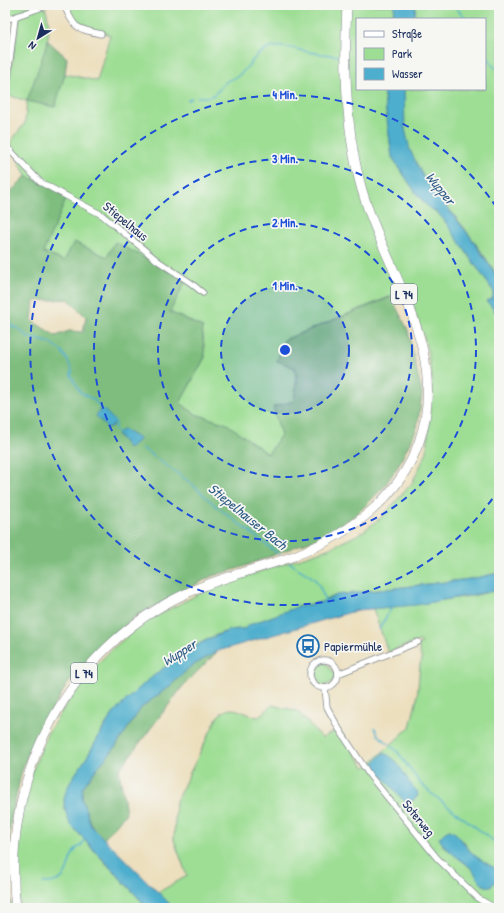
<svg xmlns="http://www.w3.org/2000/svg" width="504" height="913" viewBox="0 0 504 913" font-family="'Patrick Hand',sans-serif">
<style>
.green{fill:#9ede94;stroke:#5c8679;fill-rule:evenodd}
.forest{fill:#7ebd7e;stroke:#4c766e;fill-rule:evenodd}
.water{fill:#4eaecd;stroke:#346e96}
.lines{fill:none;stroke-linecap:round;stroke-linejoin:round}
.stream{stroke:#4eaecd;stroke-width:1.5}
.street-casing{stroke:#84878e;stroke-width:7}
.primary-casing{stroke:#84878e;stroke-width:10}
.street{stroke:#fff;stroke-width:5.5}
.primary{stroke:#fff;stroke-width:9}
.ring{fill:none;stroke:#1d4ed8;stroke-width:2;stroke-dasharray:7 5}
.labels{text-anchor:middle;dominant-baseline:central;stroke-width:3.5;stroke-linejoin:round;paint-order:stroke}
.shield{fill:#f6f6f2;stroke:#5d6b8a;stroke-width:1}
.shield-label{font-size:12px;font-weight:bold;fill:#1b2f5e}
.street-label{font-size:13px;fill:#1b2f5e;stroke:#f6f6f2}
.poi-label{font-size:13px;fill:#1b2f5e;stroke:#f6f6f2;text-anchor:start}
.water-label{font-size:14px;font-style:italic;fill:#2d5b85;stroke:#f6f6f2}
.centre{fill:#1d4ed8;stroke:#f6f6f2;stroke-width:2}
.ring-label{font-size:12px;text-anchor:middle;font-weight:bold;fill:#1d4ed8;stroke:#f6f6f2;stroke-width:3.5;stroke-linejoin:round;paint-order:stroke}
</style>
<rect width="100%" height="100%" fill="#f6f6f2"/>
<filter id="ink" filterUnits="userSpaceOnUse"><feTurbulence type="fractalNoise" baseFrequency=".025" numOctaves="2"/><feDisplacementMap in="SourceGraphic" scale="8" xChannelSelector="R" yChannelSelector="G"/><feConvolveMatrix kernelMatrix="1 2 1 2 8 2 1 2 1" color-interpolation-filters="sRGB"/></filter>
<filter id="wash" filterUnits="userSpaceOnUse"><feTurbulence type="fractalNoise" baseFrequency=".012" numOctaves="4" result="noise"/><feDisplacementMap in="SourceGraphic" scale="16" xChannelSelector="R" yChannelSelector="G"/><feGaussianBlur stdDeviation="0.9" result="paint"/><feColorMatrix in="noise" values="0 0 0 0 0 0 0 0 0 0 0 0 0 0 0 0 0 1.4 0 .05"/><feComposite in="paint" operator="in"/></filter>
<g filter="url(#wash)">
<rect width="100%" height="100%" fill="#ecdfbd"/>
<g class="green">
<path d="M5 5H44C58 36 37 71 27 101L54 107 65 74 97 81 110 35 76 23 67 5H395L392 19H357V89H383L392 157 416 193 429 208 437 212 444 220 494 292 492 299 487 301 499 317V573L470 579 337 595 321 602 297 607 249 625 244 629C206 626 134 690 110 718 103 727 99 737 93 747 83 765 71 780 64 800L84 840 148 908H20L17 881 21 813 33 770 47 734 83 679 111 650 143 623 208 589 328 549 361 533 382 517 412 483 427 452 432 378 428 354 423 334 406 290 284 340C294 367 299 373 294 401L274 407 281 435 268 454 227 424 195 414 180 403 205 357 202 327 170 312 115 242 107 257 74 242 64 261 43 252 67 195 26 176 10 143 25 123 27 101 7 95 20 14 5 17Z"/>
<path d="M416 5H499V279C485 255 467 231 450 210 434 191 417 173 409 149 403 130 403 109 404 89H485V19H414Z"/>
<path d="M499 590V870C486 865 469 854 464 841L442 845C451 850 471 867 477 875 480 880 481 886 487 886 493 886 496 881 499 877V908H174L157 893 187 876 174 840 176 801 218 716C233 701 242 715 259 717L272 705 297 711 322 738 339 729 365 768 410 727 417 699 420 664 422 661 418 645 422 643 419 641 388 652 373 609 472 596ZM396 761 411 786 417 791 418 796 409 803Z"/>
<path d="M325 662 336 675C333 682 329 686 321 685L312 673 318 664Z"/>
</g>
<g class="forest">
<path d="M48 41 67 58 65 74 55 107 27 101Z"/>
<path d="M26 176 68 195 43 253 64 261 74 242 107 257 115 242 186 280 170 312 202 327 205 357 180 403 195 414 227 424 268 454 281 435 273 407 294 401 297 381 295 368 277 361 284 340 391 297 408 330 422 394 417 428 398 466 383 488 356 515 320 537 240 568 212 576 136 616 95 652 66 686 29 750 21 774 10 825 8 872 9 892 12 908H5V198ZM68 299 86 317 83 332 69 331 56 336 32 321 34 301Z"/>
<path d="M218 651 183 686 119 770 126 813 103 840 91 826 82 799 83 787 97 768 114 749 141 708 171 685 190 667Z"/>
</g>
<g class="water">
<path d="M395 5H416L414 19H392Z"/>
<path d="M383 89H404L405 129 410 150 425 180 469 235 499 279V317L487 301 492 299 494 292 444 220 437 212 429 208 416 193 392 157Z"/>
<path d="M104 410 115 421 112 426 107 428 96 416 99 411Z"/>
<path d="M123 429 140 439 129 449 117 434Z"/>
<path d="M499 573V590L416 605 358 610 218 651 190 667 171 685 141 708 114 749 97 768 83 787 82 799 91 826 174 908H148L70 824C67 816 64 808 64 800 66 785 77 772 85 760 93 747 100 734 108 721 128 692 209 626 244 629L249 625 297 607 321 602 337 595 470 579Z"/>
<path d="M383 753C401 758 404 780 417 791L418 796 409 803 405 802 372 765Z"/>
<path d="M450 830C459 834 462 841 467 848 475 857 488 865 499 870 499 877 493 892 482 884 478 881 475 872 470 867 460 859 444 849 439 838L445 832Z"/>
</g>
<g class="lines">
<g class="stream">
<path d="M453 5 467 19"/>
<path d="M485 51 493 66 499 70"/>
<path d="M197 97C219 98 214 92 227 81 230 79 235 78 238 76 251 66 254 53 270 48 285 44 300 51 315 53 323 54 331 55 340 56"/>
<path d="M188 100 192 98"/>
<path d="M5 320 9 323"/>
<path d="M5 325 9 323 14 328 17 327 28 337 51 343 62 352 67 359 72 371 71 375 80 392 94 400 103 411"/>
<path d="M114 421 116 423 114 429 119 433"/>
<path d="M142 448 192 484 216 506 281 556"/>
<path d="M289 562C310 579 316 571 325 601"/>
<path d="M379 629 392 607"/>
<path d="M375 728 378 735 397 751 420 783 432 794 499 845"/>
<path d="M43 883C78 884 61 855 82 845L84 839"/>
</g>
</g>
</g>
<g filter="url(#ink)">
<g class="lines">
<g class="street-casing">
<g id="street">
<path d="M64 5C75 29 75 28 101 34"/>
<path d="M5 20 49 5"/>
<path d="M7 83 15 18"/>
<path d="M5 145 40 182 102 215 158 261 191 283 203 293"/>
<circle cx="324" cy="674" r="14"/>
<path d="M338 674 418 642"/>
<path d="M325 688 327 707 339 729 370 776 437 858 479 899 495 908"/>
</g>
</g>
<g class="primary-casing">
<path id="primary" d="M16 908C0 779 67 648 187 593 221 577 258 569 294 556 348 535 399 499 419 442 452 346 381 268 359 179 345 123 344 62 347 5"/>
</g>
<use href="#street" class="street"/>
<use href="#primary" class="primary"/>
</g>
</g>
<circle cx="285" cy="350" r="64" fill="#1d4ed8" fill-opacity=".12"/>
<g class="ring">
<circle cx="285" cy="350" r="64"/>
<circle cx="285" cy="350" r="127"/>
<circle cx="285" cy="350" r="191"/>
<path d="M499 489A255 255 0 1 1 499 211"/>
</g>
<defs>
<g id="bus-ring" transform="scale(1.15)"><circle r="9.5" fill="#f6f6f2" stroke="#1f6fb2" stroke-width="1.5"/><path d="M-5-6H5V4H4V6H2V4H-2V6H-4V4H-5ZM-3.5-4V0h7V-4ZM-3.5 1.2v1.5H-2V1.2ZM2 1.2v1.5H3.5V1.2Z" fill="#1f6fb2"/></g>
</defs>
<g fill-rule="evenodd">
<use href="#bus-ring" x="308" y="646"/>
</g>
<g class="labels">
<g class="shield">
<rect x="391" y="284" width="26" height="20" rx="3"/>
<rect x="71" y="663" width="26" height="20" rx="3"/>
</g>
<g class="shield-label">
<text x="404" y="294">L 74</text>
<text x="84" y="673">L 74</text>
</g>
<g class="street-label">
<text transform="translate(126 221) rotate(39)">Stiepelhaus</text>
<text transform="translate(419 818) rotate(51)">Soterweg</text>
</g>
<g class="poi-label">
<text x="324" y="646">Papiermühle</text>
</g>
<g class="water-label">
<text transform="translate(441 188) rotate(51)">Wupper</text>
<text transform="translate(248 516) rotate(39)">Stiepelhauser Bach</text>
<text transform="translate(179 652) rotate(-32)">Wupper</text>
</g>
</g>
<circle cx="285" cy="350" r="6" class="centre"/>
<g class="ring-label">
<text x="285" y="99">4 Min.</text>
<text x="285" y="163">3 Min.</text>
<text x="285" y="227">2 Min.</text>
<text x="285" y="290">1 Min.</text>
</g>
<rect width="504" height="913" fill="none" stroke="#f6f6f2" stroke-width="20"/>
<rect x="356" y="18" width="130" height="72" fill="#f6f6f2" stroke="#9ea6b7"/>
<rect x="364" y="31" width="20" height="6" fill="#ffffff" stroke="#9ea6b7"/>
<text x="392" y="38" font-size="12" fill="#1b2f5e">Straße</text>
<rect x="364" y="48" width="20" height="12" fill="#9ede94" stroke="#9ea6b7"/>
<text x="392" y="58" font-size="12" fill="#1b2f5e">Park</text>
<rect x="364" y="68" width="20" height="12" fill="#4eaecd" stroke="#9ea6b7"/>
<text x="392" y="78" font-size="12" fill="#1b2f5e">Wasser</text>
<g transform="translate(38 38) rotate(217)" stroke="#f6f6f2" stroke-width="3" paint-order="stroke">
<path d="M0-3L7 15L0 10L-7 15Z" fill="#1b2f5e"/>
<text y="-6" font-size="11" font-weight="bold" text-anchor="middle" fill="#1b2f5e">N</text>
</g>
</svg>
